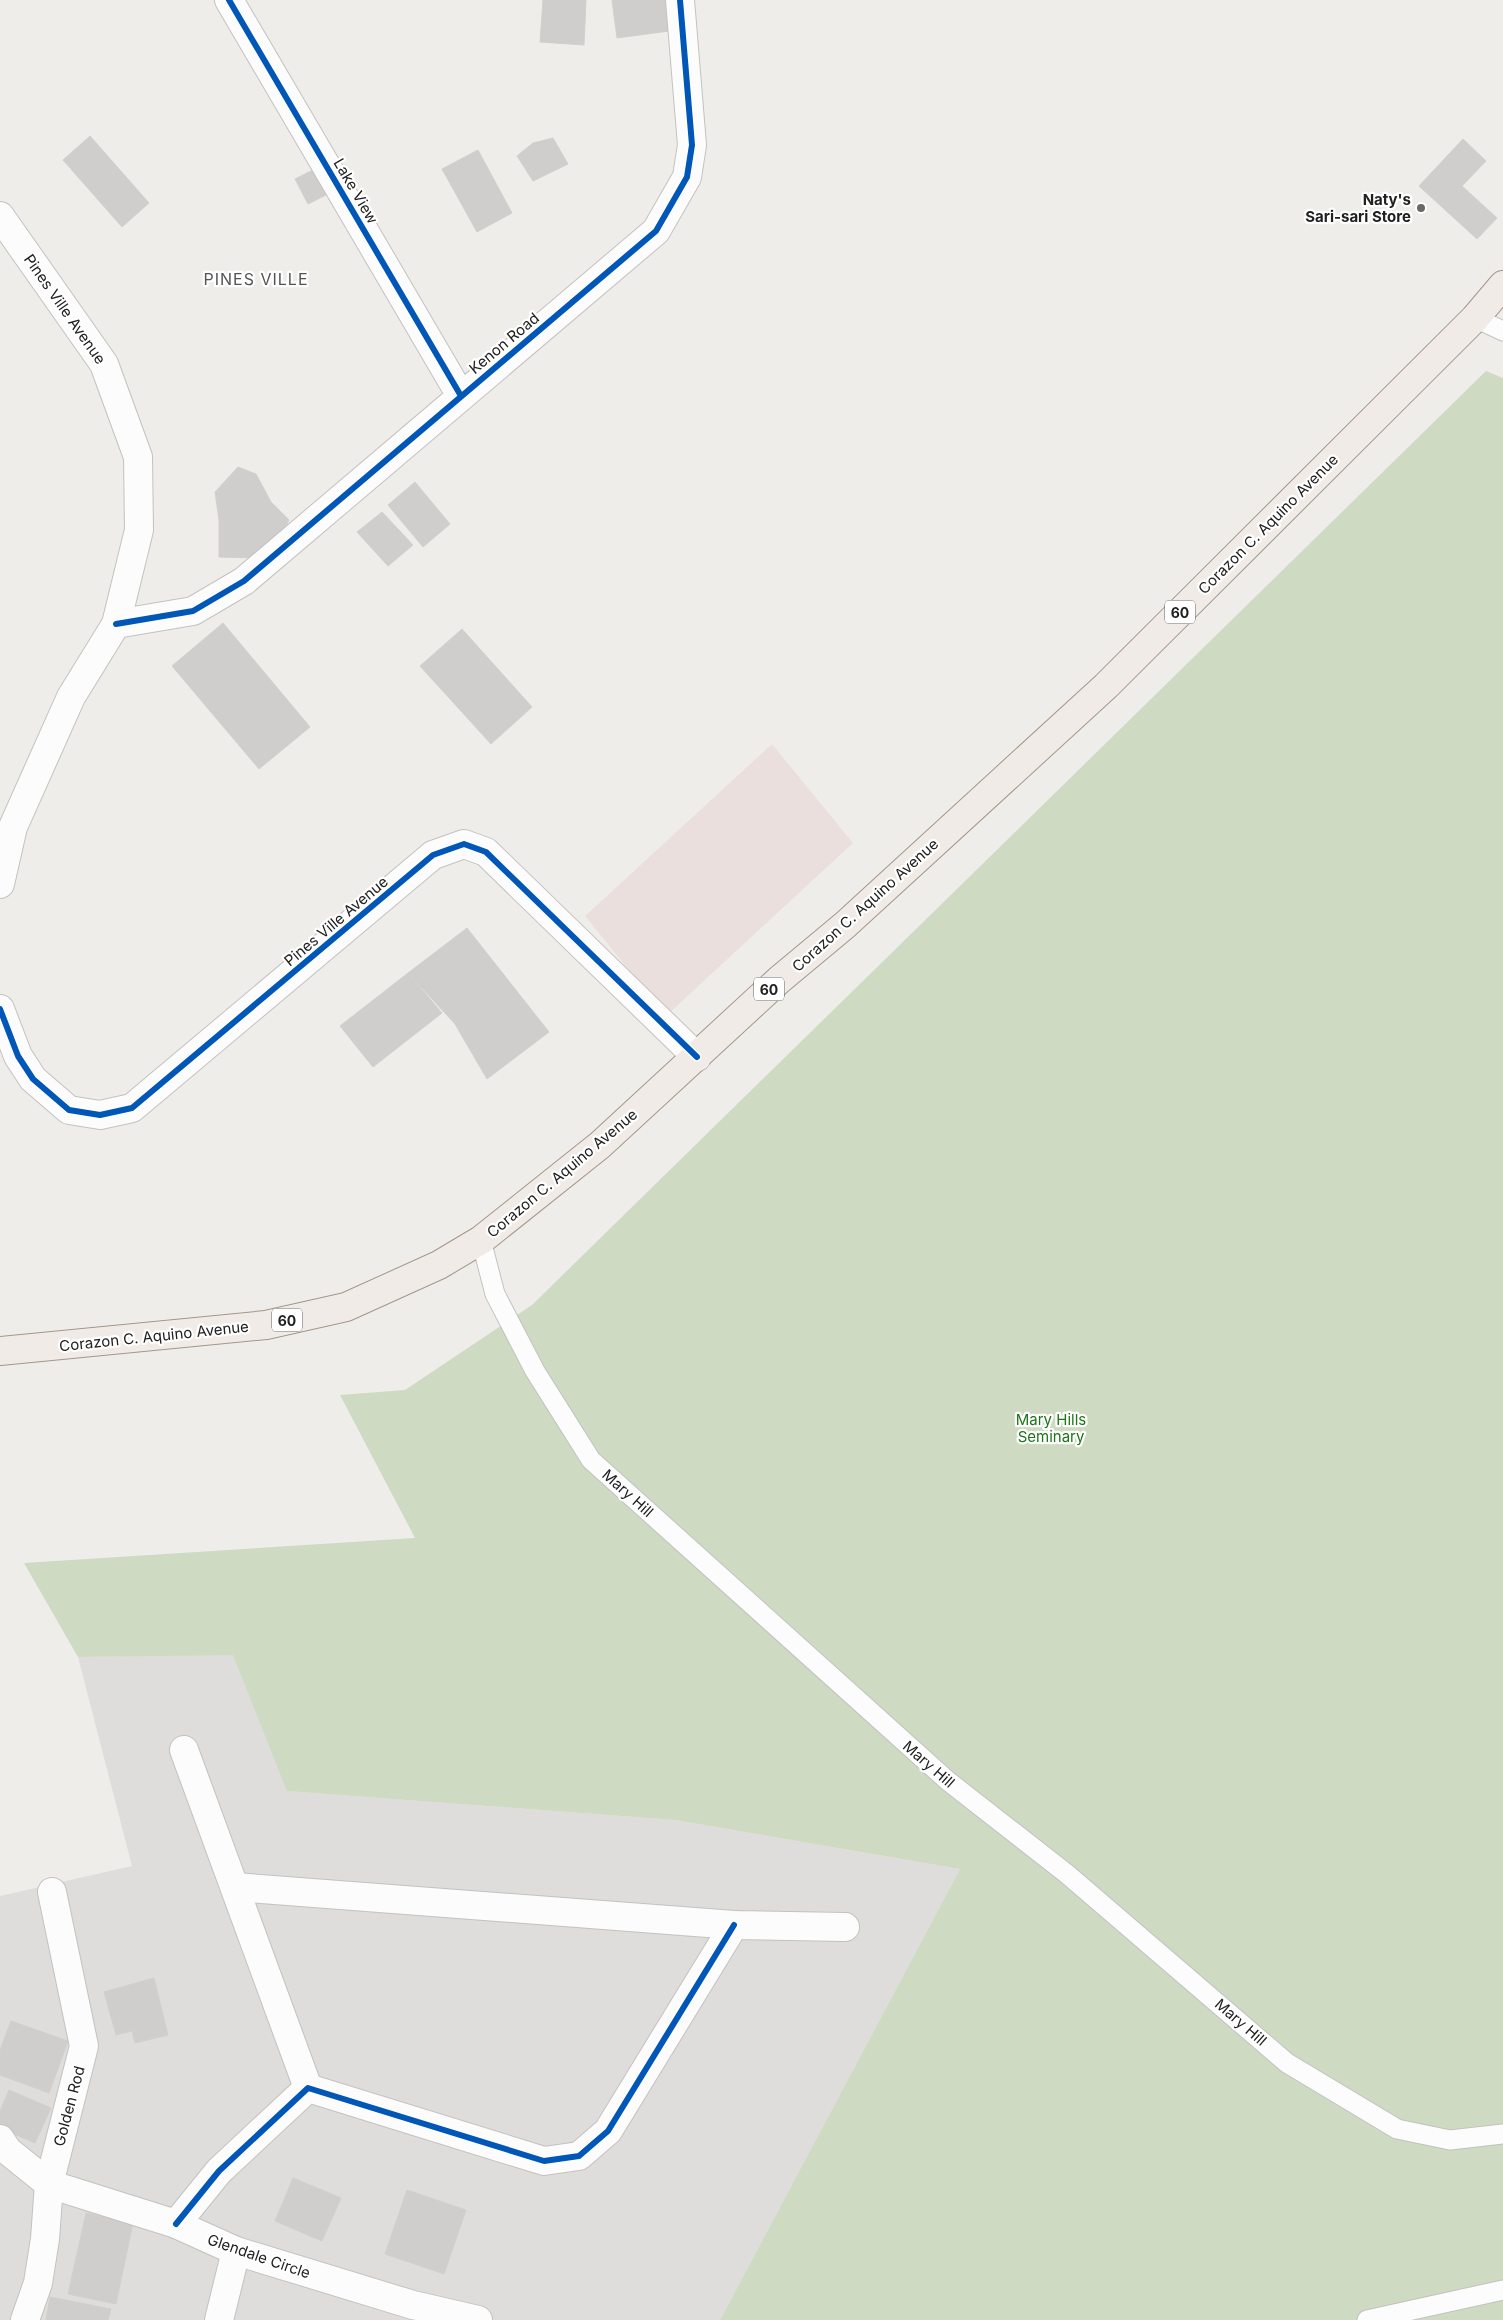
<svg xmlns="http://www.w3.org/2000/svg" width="1503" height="2320" viewBox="0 0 1503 2320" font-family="Inter,sans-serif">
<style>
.residential{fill:#dedddb}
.commercial{fill:#ebdfde}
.forest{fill:#cedac2}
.building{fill:#d0cecc;stroke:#d2cfcc}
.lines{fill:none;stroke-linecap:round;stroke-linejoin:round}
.lane-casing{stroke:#c2c2c0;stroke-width:21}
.street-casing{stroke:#c2c2c0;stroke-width:30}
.primary-casing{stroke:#a39789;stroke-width:30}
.lane{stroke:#fdfcfc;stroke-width:19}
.street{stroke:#fdfcfc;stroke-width:28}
.primary{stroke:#f1ebe7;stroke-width:28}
.cycleway-casing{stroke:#fff;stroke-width:9}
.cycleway{stroke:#0057b8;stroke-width:6}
.poi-dot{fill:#696867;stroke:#fff;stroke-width:2}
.labels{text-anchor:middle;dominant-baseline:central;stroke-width:4.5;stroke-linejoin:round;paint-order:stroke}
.shield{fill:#fff;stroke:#646464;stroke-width:1}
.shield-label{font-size:14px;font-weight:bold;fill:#212121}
.street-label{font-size:15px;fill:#212121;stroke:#fff}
.poi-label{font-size:15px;font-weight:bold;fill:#212121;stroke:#fff;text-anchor:end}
.park-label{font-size:15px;fill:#1c7618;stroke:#fff}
.neighbourhood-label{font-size:16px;letter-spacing:1px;fill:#545454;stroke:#fff}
</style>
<rect width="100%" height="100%" fill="#efedea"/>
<path class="residential" d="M233 1654 288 1791 675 1820 960 1869 720 2320H0V1896L132 1866 78 1657Z"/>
<path class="commercial" d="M772 744 853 843 666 1016 585 916Z"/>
<path class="forest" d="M1486 371 1503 378V2320H720L960 1869 675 1820 287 1791 233 1655 78 1657 24 1563 415 1538 340 1395 405 1390 532 1305Z"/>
<g class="building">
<path d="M543 0H586L584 45 540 42Z"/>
<path d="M612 0H665L669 31 617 38Z"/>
<path d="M90 136 149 203 122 227 63 160Z"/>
<path d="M553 138 568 164 533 181 517 156 533 143Z"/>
<path d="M1463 139 1486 161 1462 186 1497 218 1477 239 1419 186Z"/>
<path d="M478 150 512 213 477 232 442 169Z"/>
<path d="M317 168 330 193 308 204 295 179Z"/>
<path d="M238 467 256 474 271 502 289 520 277 544 256 558 219 557V520L215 492Z"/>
<path d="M415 482 450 524 423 547 388 505Z"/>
<path d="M382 512 413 545 388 566 357 532Z"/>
<path d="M223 623 310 727 259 769 172 666Z"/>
<path d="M462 629 532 707 491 744 420 666Z"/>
<path d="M467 928 549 1032 487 1079 455 1024 408 973Z"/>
<path d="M408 973 442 1013 373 1067 340 1026Z"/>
<path d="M154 1978 168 2035 135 2043 132 2031 116 2035 104 1992Z"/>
<path d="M11 2021 68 2041 49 2093 0 2075V2050Z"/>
<path d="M9 2090 51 2108 35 2143 0 2128V2111Z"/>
<path d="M293 2178 341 2198 322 2241 275 2221Z"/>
<path d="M407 2190 466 2210 444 2274 385 2254Z"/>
<path d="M86 2213 133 2223 116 2304 68 2294Z"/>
<path d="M50 2297 111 2309 108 2320H46Z"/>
</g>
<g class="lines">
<g class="lane-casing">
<g id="lane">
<path d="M1475 318 1503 331"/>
<path d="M481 1240 495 1294 535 1371 591 1460 948 1781 1067 1874 1287 2063 1397 2129 1450 2140 1503 2134"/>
<path d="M1367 2320 1503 2290"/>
</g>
</g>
<g class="street-casing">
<g id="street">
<path d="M229 0 461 396"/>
<path d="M0 216 104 364 138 457 139 530 116 624 71 697 13 827 0 884"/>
<path d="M116 624 193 611 244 581 656 231 687 177 692 145 680 0"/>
<path d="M0 1009 18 1056 33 1079 69 1110 100 1115 132 1108 433 855 464 844 486 852 697 1057"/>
<path d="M184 1750 308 2088"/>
<path d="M235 1887 734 1925 845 1927"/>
<path d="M0 2139 8 2151 49 2184 176 2224 236 2251 413 2305 478 2320"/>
<path d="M176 2224 219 2171 308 2088 544 2161 579 2156 608 2131 734 1925"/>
<path d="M25 2320 38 2283 45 2239 49 2184 84 2046 52 1892"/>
<path d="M219 2320 236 2251"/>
</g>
</g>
<g class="primary-casing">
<path id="primary" d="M0 1351 266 1325 346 1307 439 1265 481 1240 600 1145 779 980 845 925 1106 686 1475 318 1503 285"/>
</g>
<use href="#lane" class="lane"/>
<use href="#street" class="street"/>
<use href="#primary" class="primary"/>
<g class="cycleway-casing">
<g id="cycleway">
<path d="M229 0 461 396"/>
<path d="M116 624 193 611 244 581 656 231 687 177 692 145 680 0"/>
<path d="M0 1009 18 1056 33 1079 69 1110 100 1115 132 1108 433 855 464 844 486 852 697 1057"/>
<path d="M176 2224 219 2171 308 2088 544 2161 579 2156 608 2131 734 1925"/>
</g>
</g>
<use href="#cycleway" class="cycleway"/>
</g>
<circle class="poi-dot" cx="1421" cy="208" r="5"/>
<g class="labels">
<g class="shield">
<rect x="1165" y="600.5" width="30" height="23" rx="4"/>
<rect x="754" y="977.5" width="30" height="23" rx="4"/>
<rect x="272" y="1308.5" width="30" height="23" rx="4"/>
</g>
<g class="shield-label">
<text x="1180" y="612">60</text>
<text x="769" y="989">60</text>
<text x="287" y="1320">60</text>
</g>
<g class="street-label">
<text transform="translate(356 191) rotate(60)">Lake View</text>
<text transform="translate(65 309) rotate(55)">Pines Ville Avenue</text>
<text transform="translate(504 343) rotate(-40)">Kenon Road</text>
<text transform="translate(1268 524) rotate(-45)">Corazon C. Aquino Avenue</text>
<text transform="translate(865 905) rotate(-42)">Corazon C. Aquino Avenue</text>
<text transform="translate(336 921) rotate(-40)">Pines Ville Avenue</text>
<text transform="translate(562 1173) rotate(-40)">Corazon C. Aquino Avenue</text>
<text transform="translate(154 1336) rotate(-6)">Corazon C. Aquino Avenue</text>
<text transform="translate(628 1493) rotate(42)">Mary Hill</text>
<text transform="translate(929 1764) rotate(41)">Mary Hill</text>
<text transform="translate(1241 2022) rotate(41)">Mary Hill</text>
<text transform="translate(69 2106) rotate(-75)">Golden Rod</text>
<text transform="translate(259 2256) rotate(19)">Glendale Circle</text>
</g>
<g class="poi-label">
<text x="1411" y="199">Naty's<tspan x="1411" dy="17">Sari-sari Store</tspan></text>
</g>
<g class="park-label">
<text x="1051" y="1419">Mary Hills<tspan x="1051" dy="17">Seminary</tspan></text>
</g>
<g class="neighbourhood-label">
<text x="256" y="279">PINES VILLE</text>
</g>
</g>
</svg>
